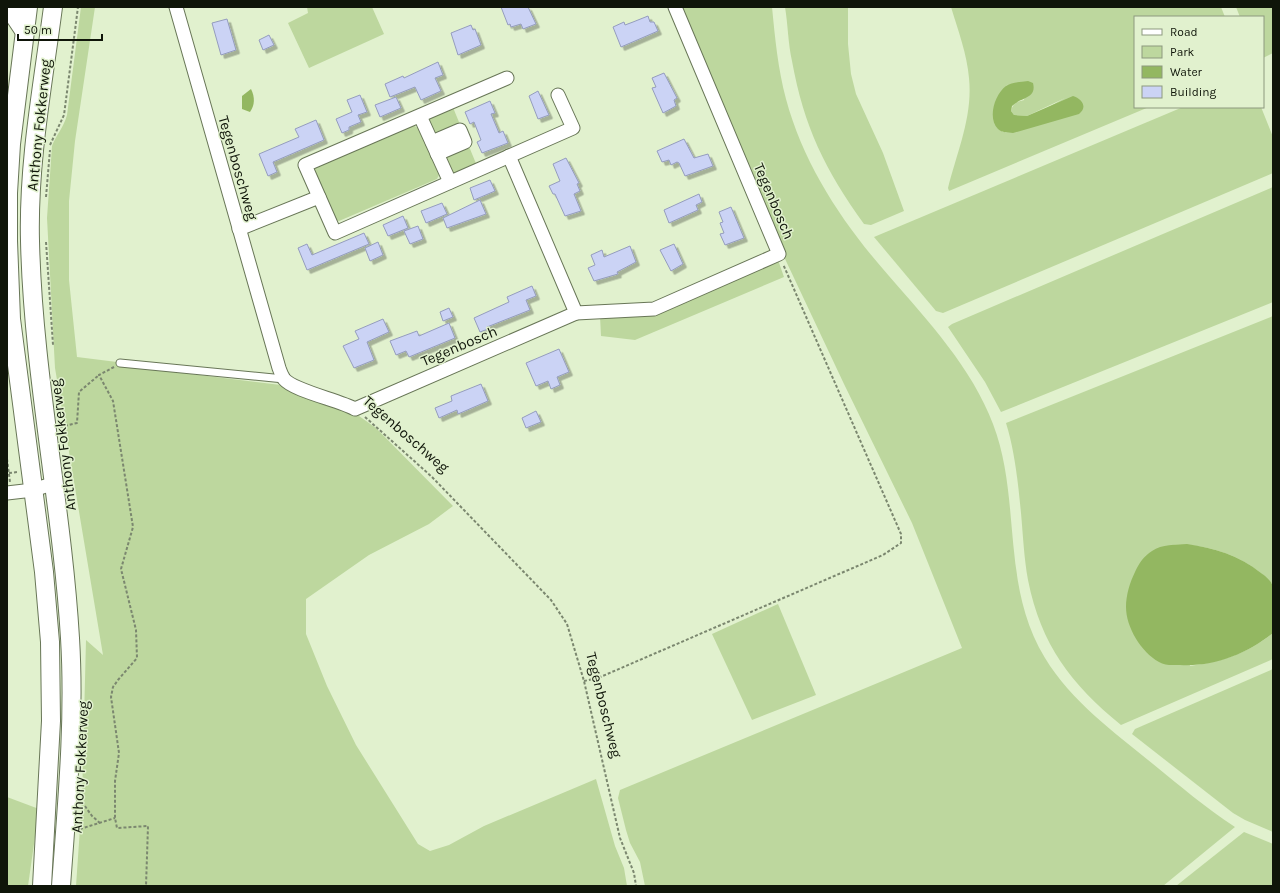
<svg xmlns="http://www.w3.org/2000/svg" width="1280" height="893" viewBox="0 0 1280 893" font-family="Karla,sans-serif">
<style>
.green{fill:#bdd79e;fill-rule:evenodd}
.water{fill:#93b761}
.building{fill:#cbd3f5;stroke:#949cbd;filter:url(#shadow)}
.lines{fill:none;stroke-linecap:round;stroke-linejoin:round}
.lane-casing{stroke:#687657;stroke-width:9}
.street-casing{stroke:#687657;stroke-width:15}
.secondary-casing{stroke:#687657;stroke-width:20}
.path{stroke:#7b876f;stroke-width:2;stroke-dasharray:3 2;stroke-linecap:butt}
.lane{stroke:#fff;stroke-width:7}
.street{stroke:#fff;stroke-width:13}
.secondary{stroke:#fff;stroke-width:18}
.labels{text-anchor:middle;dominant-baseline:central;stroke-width:3;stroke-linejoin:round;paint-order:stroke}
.street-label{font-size:15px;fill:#0f1509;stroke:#e1f1ce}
</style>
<defs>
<filter id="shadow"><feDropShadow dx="3.5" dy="3.5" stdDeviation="0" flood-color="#0004"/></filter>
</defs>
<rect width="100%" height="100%" fill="#e1f1ce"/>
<g class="green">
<path d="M81 7H95L75 141 69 201V280L77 357 117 362 118 365 281 385 321 399 359 416 376 428 453 506 429 524 369 555 306 599V634L327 686 356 745 418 844 430 851 449 845 484 826 596 779 615 846 624 868 627 886H76L82 799 86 640 103 655 55 368 47 218 52 146C56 135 64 127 67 115Z"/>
<path d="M307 7H372L384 34 309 68 288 23 308 13Z"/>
<path d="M678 7H772C775 38 778 69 786 99 804 166 844 225 889 276 928 321 972 368 993 424 1022 500 1000 584 1045 658 1071 701 1114 732 1153 764 1180 786 1206 808 1235 827L1163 886H645L640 862 630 843 626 830 618 798 620 790 962 648 912 523 844 384 778 244Z"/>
<path d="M785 7H848V44L851 74 856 94 883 153 904 211 871 225 864 224C825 170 804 127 792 61 788 43 788 25 785 7Z"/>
<path d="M951 7H1221L1225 17H1135V107H1149L949 191 948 188C957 152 973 116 969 78 967 54 958 30 951 7ZM1028 81 1024 100C1017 102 1013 103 1011 111L1014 115 1027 116 1065 98 1003 132C985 119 999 100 1007 85Z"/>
<path d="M1236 7H1273V53L1263 58V17H1240Z"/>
<path d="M452 105 461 127 434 135 428 122 431 115Z"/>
<path d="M1183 107H1261L1273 137V173L943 313 936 311 874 237Z"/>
<path d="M413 125 418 128 439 175 437 179 339 221 334 219 314 168Z"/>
<path d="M468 144 477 166 457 174 450 172 444 159 445 153Z"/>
<path d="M1273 187V302L1001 412 985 382 948 327 952 324Z"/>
<path d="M778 260 784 277 635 340 601 336 600 316 656 313Z"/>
<path d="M1273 316V585C1249 557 1208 543 1172 545L1190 666C1223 661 1247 654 1273 633V659L1121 725C1071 684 1041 645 1028 580 1024 558 1023 535 1021 513 1018 483 1015 452 1006 423Z"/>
<path d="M778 604 816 695 752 720 712 634Z"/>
<path d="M1273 669V832L1245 820 1233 813 1132 734 1135 729Z"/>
<path d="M7 797 39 809 28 886H7Z"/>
<path d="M1244 832 1273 844V886H1176Z"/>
</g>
<g class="water">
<path d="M1028 81 1033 83C1037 99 1021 97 1012 106L1011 111 1014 115 1027 116 1073 96C1082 99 1088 107 1079 114L1013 133C1008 132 1002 133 998 129 987 118 995 94 1006 86 1012 82 1021 82 1028 81Z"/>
<path d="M251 89C255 97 255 105 250 112L242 109V96Z"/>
<path d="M1187 544C1214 548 1239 555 1261 573 1265 576 1272 581 1273 587 1276 601 1273 619 1273 633 1247 654 1214 667 1180 665 1173 665 1165 666 1159 662 1141 652 1126 627 1126 607 1126 595 1130 582 1135 572 1139 563 1144 556 1152 551 1162 544 1176 545 1187 544Z"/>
</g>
<g class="building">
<path d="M501 7H528L536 24 523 29 521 24 511 27 510 24 508 25Z"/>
<path d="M648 16 650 22H654L658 31 621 47 613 27 624 22 625 25 633 22Z"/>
<path d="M227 19 236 50 221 55 212 23Z"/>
<path d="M471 25 473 30 475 29 481 45 458 55 451 33Z"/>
<path d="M269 35 274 45 263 50 259 40Z"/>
<path d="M438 62 443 75 435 78 441 91 421 100 415 87 390 97 385 84 403 76 404 78Z"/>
<path d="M664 73 677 98 674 100 676 106 663 113 652 88 656 87 652 78Z"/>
<path d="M538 91 549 115 538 119 529 96Z"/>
<path d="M360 95 367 112 358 115 361 122 349 127V130L342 133 336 119 352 112 347 100Z"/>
<path d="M396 97 401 108 380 117 375 105Z"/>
<path d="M490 101 495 113 491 114 499 133 503 131 508 143 482 153 477 142 481 140 474 122 470 124 465 112Z"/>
<path d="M316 120 324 140 273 162 277 172 268 176 259 154 299 137 295 129Z"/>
<path d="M684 139 694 158 708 154 713 166 685 176 679 163 677 162 671 165 669 160 662 162 657 151Z"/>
<path d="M566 158 579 183 577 184 580 191 574 194 581 211 565 216 555 194H553L549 186 560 181 553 164Z"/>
<path d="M490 180 495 191 474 200 470 188Z"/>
<path d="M699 194 702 202 696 205 698 210 669 223 664 210Z"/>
<path d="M480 200 486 214 447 228 443 218Z"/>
<path d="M442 203 447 214 426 223 421 211Z"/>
<path d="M731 207 744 238 725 245 720 234 724 233 720 223 723 222 719 212Z"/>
<path d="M403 216 408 228 388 236 383 225Z"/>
<path d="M418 226 423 239 410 244 404 231Z"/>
<path d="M364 233 369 244 307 270 298 248 307 244 312 255Z"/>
<path d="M378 242 383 255 370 261 365 248Z"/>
<path d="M674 244 683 264 671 271 660 250Z"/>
<path d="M630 246 636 262 617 272 618 274 594 281 588 268 595 265 591 255 602 250 604 257Z"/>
<path d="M532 286 536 296 526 300 530 310 487 327 488 329 480 332 474 318 509 302 507 297Z"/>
<path d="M449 308 453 317 443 321 440 312Z"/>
<path d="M383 319 389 332 367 342 374 360 354 368 343 346 359 339 355 331Z"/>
<path d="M449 323 455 338 409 357 406 351 396 355 390 341 417 331 419 336Z"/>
<path d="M559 349 569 372 557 377 560 385 551 389 548 381 536 386 526 363Z"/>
<path d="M481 384 488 401 458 414 457 410 439 418 435 408 452 401 451 396Z"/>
<path d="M536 411 541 422 526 428 522 418Z"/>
</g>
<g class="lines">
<g class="lane-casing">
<path id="lane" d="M120 363 284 379"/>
</g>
<g class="street-casing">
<g id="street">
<path d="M176 7 279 368C280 371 282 376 284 379 294 391 339 400 355 409L576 313 509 156"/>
<path d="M507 78 305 165 335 233 573 128 558 95"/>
<path d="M420 116 450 182"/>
<path d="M432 142 460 130 465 142 437 154"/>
<path d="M239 229 319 197"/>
<path d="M576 313 654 309 779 254 675 7"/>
<path d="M7 493 33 490 55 483"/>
</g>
</g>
<g class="secondary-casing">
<g id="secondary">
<path d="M28 7 11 144 8 193V241L11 319 44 572 50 642 51 721 42 886"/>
<path d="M53 7C43 84 28 162 30 241 33 374 62 505 70 638 75 720 67 804 61 886"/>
<path d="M7 8 13 14 25 32"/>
</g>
</g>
<g class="path">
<path d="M50 145 64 115 78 7"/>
<path d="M46 197 50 150"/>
<path d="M46 242 53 345"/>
<path d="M114 367 99 375 113 401 133 527 121 569 136 630 137 658 118 680 113 687 111 697 119 753 115 781V818L117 828 148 826 146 886"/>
<path d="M365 417 432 477 551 600 567 624 584 681 620 838 634 873 636 886"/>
<path d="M60 427 77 423 79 392 99 375"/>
<path d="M7 459 10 482"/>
<path d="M9 473 18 472"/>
<path d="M584 681 598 678 883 555 901 543V534L783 264"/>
<path d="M82 802 92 816 101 824"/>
<path d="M80 829 115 818"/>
</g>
<use href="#lane" class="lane"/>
<use href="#street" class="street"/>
<use href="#secondary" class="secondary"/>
</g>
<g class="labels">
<g class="street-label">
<text transform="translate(39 125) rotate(-84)">Anthony Fokkerweg</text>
<text transform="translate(238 168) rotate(74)">Tegenboschweg</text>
<text transform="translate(774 201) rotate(67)">Tegenbosch</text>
<text transform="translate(459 346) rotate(-23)">Tegenbosch</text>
<text transform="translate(406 434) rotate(41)">Tegenboschweg</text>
<text transform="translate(63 445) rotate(-97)">Anthony Fokkerweg</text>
<text transform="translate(604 705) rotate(76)">Tegenboschweg</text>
<text transform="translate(80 767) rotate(-87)">Anthony Fokkerweg</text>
</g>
</g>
<rect width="1280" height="893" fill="none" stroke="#0f1509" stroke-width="16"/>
<rect x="1134" y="16" width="130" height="92" fill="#e1f1ce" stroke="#8d997f"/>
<rect x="1142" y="29" width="20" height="6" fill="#ffffff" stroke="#8d997f"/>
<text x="1170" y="36" font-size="12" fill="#0f1509">Road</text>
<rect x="1142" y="46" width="20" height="12" fill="#bdd79e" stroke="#8d997f"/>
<text x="1170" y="56" font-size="12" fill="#0f1509">Park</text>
<rect x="1142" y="66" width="20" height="12" fill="#93b761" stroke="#8d997f"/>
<text x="1170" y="76" font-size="12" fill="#0f1509">Water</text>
<rect x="1142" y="86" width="20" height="12" fill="#cbd3f5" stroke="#8d997f"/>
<text x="1170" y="96" font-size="12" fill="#0f1509">Building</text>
<path d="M18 34v6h84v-6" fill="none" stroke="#0f1509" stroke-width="2"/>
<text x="24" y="34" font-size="12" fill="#0f1509" stroke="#e1f1ce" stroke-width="3" paint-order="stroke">50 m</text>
</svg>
